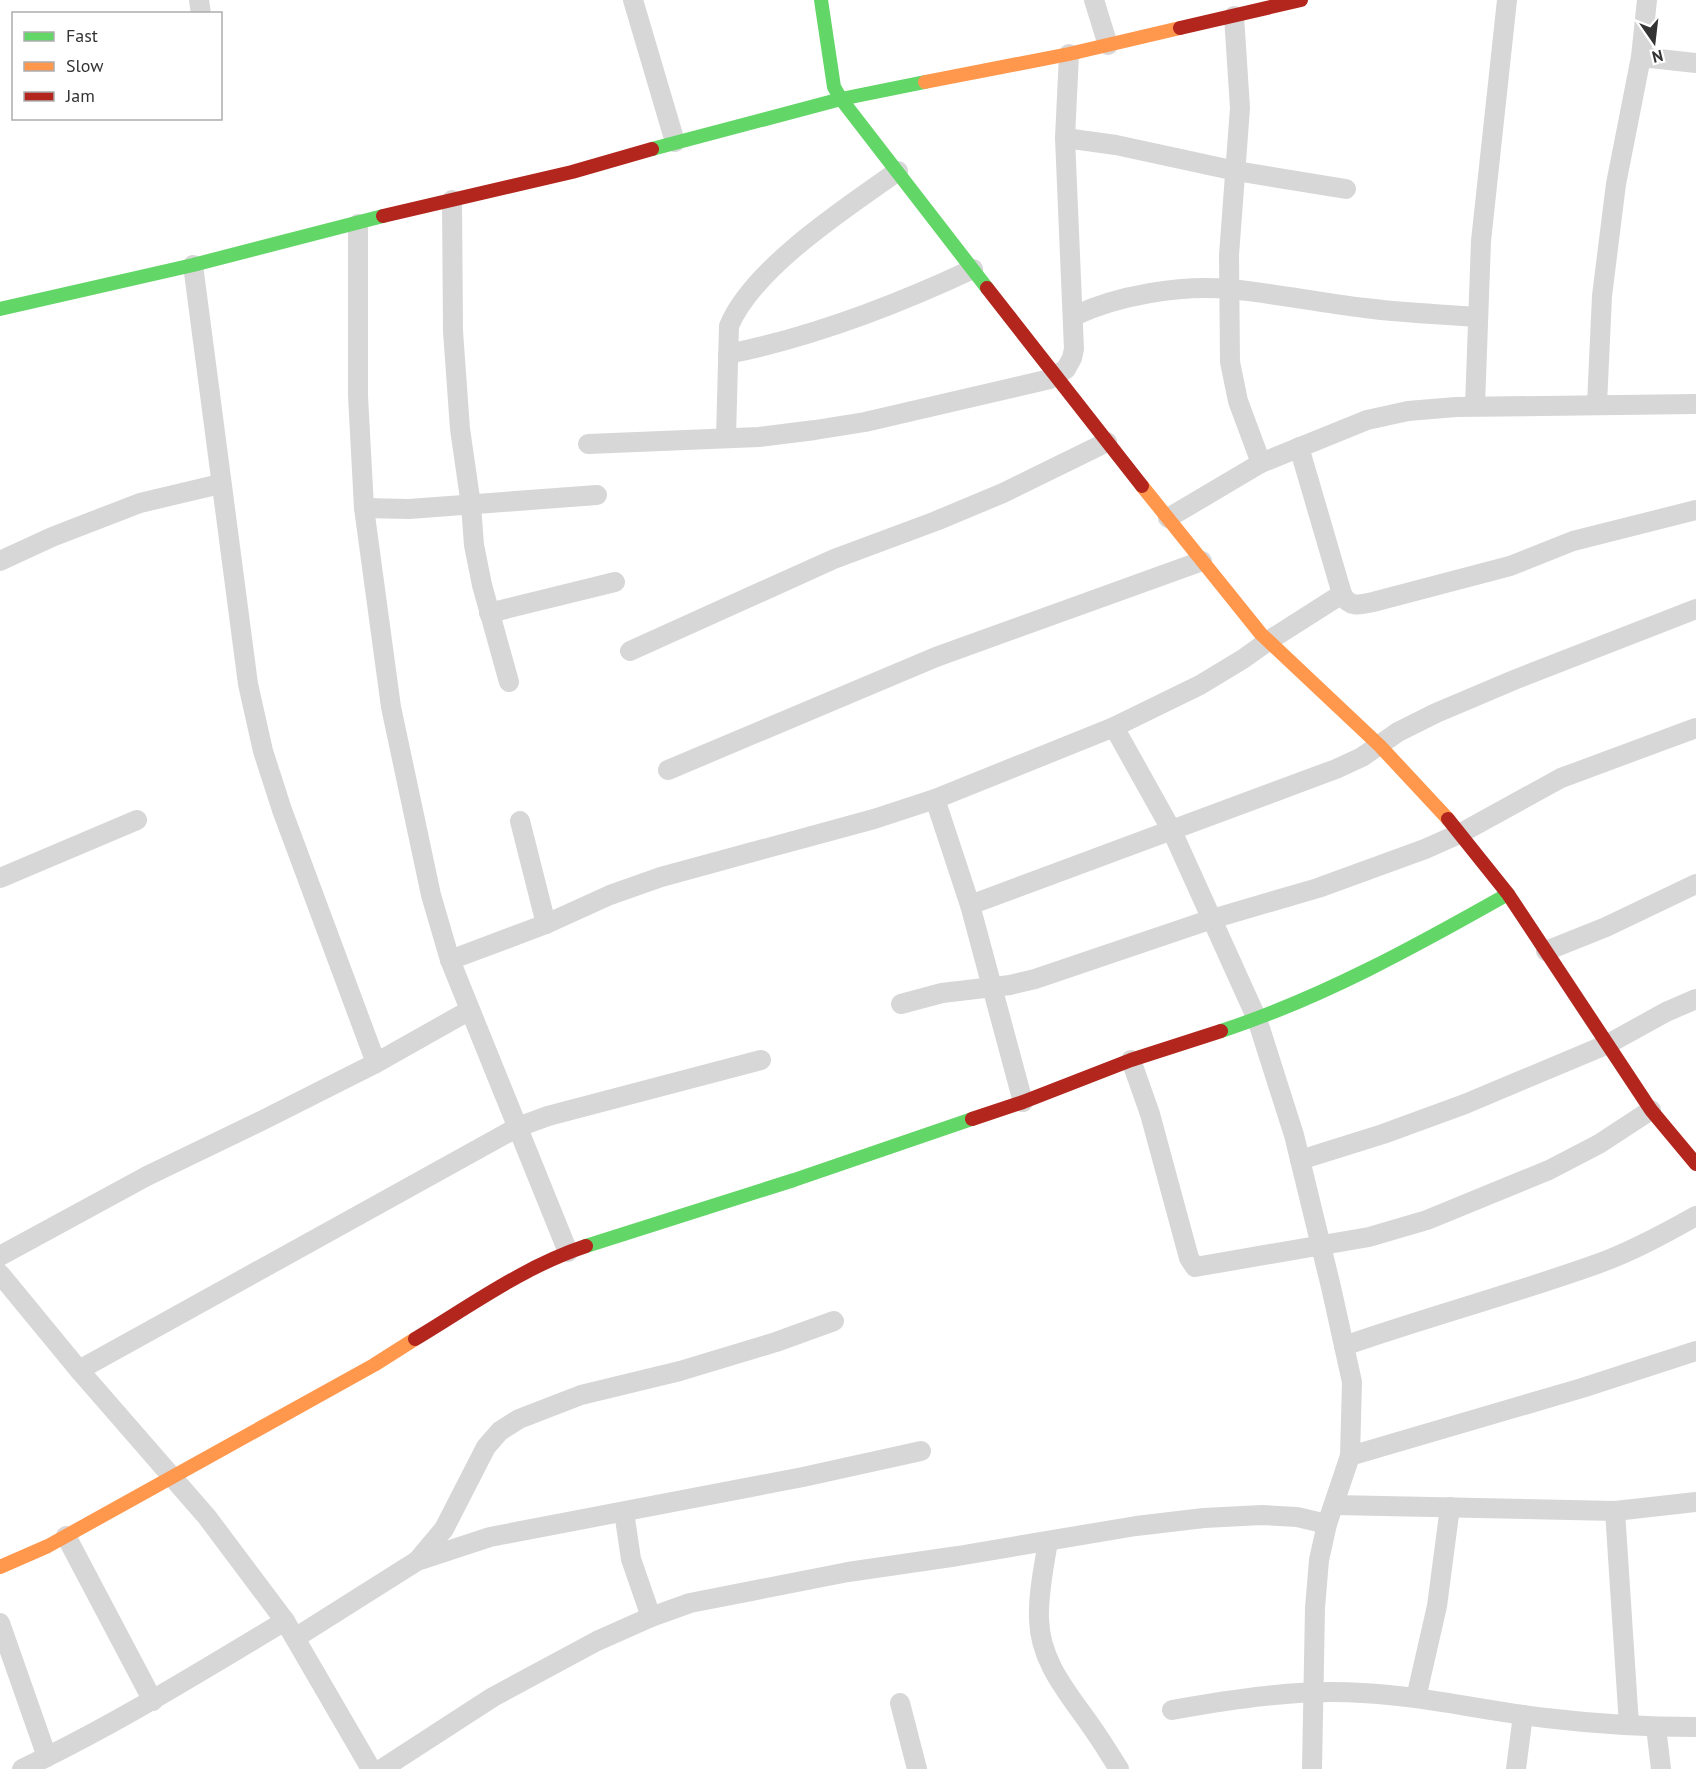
<svg xmlns="http://www.w3.org/2000/svg" width="1696" height="1769" viewBox="0 0 1696 1769" font-family="'PT Sans',sans-serif">
<style>
.lines{fill:none;stroke-linecap:round;stroke-linejoin:round}
.street{stroke:#d7d7d7;stroke-width:20}
.fast{stroke:#63d668;stroke-width:14}
.slow{stroke:#ff974d;stroke-width:14}
.jam{stroke:#b3261e;stroke-width:14}
</style>
<rect width="100%" height="100%" fill="#fff"/>
<g class="lines">
<g class="street">
<path d="M199 0 201 14"/>
<path d="M633 0 675 142"/>
<path d="M1094 0 1108 45"/>
<path d="M1234 16 1240 108 1229 255 1230 362 1238 401 1261 463"/>
<path d="M1641 57 1696 63"/>
<path d="M1065 138 1116 145 1236 171 1346 189"/>
<path d="M452 200 453 331 460 429 471 505 474 545 482 585 509 682"/>
<path d="M358 224V396L364 508 391 707 431 895 450 960 568 1252"/>
<path d="M193 265 248 684 263 751 282 810 376 1063"/>
<path d="M1074 316C1118 295 1180 285 1229 289 1274 293 1320 303 1365 308 1402 313 1441 314 1478 317"/>
<path d="M728 354C813 337 894 306 973 269"/>
<path d="M1597 404 1602 296 1616 184 1641 57 1647 0"/>
<path d="M1475 406 1481 241 1507 0"/>
<path d="M726 437 729 326C753 268 847 207 898 171"/>
<path d="M588 444 759 437 815 430 865 422 1050 379 1066 369 1072 358 1074 349 1065 138 1069 54"/>
<path d="M1299 447 1342 594C1349 608 1360 605 1373 602L1510 566 1573 541 1696 510"/>
<path d="M364 508 409 509 597 495"/>
<path d="M1168 518 1261 463 1367 420 1408 411 1456 407 1696 404"/>
<path d="M0 561 52 537 140 503 220 484"/>
<path d="M489 613 615 582"/>
<path d="M630 651 834 559 936 521 1003 493 1107 442"/>
<path d="M1114 727 1172 831 1257 1019 1294 1135 1331 1287 1352 1382 1350 1456 1327 1524 1319 1560 1315 1608 1312 1769"/>
<path d="M668 770 936 657 1202 561"/>
<path d="M935 799 970 905 1023 1102"/>
<path d="M520 821 546 924"/>
<path d="M0 878 137 820"/>
<path d="M970 905 1336 769 1362 757 1398 732 1436 713 1514 680 1696 609"/>
<path d="M1546 951 1606 927 1696 884"/>
<path d="M450 960 546 924 610 895 661 877 874 819 935 799 1114 727 1200 685 1243 659 1268 641 1342 594"/>
<path d="M901 1004 942 993 1010 985 1035 979 1212 919 1318 888 1425 849 1461 833 1561 778 1696 728"/>
<path d="M1131 1060 1150 1114 1189 1258 1195 1267 1369 1237 1427 1220 1549 1170 1599 1144 1651 1110"/>
<path d="M1300 1160 1383 1134 1465 1104 1608 1044 1666 1012 1696 999"/>
<path d="M0 1256 147 1176 263 1120 376 1063 470 1010"/>
<path d="M0 1274 79 1370 207 1517 285 1621 371 1769"/>
<path d="M1344 1346C1427 1317 1513 1294 1597 1264 1631 1252 1664 1234 1696 1216"/>
<path d="M79 1370 518 1127 548 1116 761 1060"/>
<path d="M1350 1456 1582 1388 1696 1351"/>
<path d="M1335 1505 1615 1511 1696 1502"/>
<path d="M1615 1511 1629 1725"/>
<path d="M624 1512 631 1559 651 1617"/>
<path d="M66 1536 153 1701"/>
<path d="M1048 1541C1044 1567 1038 1593 1039 1619 1040 1662 1068 1693 1091 1726 1101 1740 1110 1755 1119 1769"/>
<path d="M418 1560 444 1529 486 1447 500 1431 519 1419 581 1395 680 1371 776 1342 834 1321"/>
<path d="M0 1623 47 1757"/>
<path d="M295 1638 417 1561 490 1537 803 1477 921 1451"/>
<path d="M1416 1698 1437 1606 1450 1507"/>
<path d="M900 1703 917 1769"/>
<path d="M1172 1710C1233 1699 1299 1689 1362 1693 1424 1696 1485 1711 1546 1718 1596 1724 1646 1727 1696 1727"/>
<path d="M1656 1727 1661 1769"/>
<path d="M22 1769C113 1726 198 1673 285 1621"/>
<path d="M382 1769 493 1697 597 1641 651 1617 690 1603 848 1572 958 1556 1136 1526 1204 1518 1262 1515 1297 1517 1327 1524"/>
<path d="M1516 1769 1523 1715"/>
</g>
<g class="fast">
<path d="M821 0 834 87 841 99 987 288"/>
<path d="M652 149 841 99 925 82"/>
<path d="M0 309 193 265 383 216"/>
<path d="M1221 1031C1322 998 1416 946 1508 894"/>
<path d="M586 1246 794 1180 972 1119"/>
</g>
<g class="slow">
<path d="M925 82 1069 54 1180 28"/>
<path d="M1142 486 1261 634 1380 746 1448 819"/>
<path d="M0 1567 48 1546 374 1365 415 1339"/>
</g>
<g class="jam">
<path d="M1180 28 1301 0"/>
<path d="M383 216 572 172 652 149"/>
<path d="M987 288 1142 486"/>
<path d="M1448 819 1508 894 1651 1110 1696 1164"/>
<path d="M972 1119 1023 1102 1131 1060 1221 1031"/>
<path d="M415 1339C470 1306 525 1266 586 1246"/>
</g>
</g>
<rect x="12" y="12" width="210" height="108" fill="#ffffff" stroke="#adadad" stroke-width="1.5"/>
<rect x="24" y="32" width="30" height="9" fill="#63d668" stroke="#adadad" stroke-width="1.5"/>
<text x="66" y="42" font-size="18" fill="#333333">Fast</text>
<rect x="24" y="62" width="30" height="9" fill="#ff974d" stroke="#adadad" stroke-width="1.5"/>
<text x="66" y="72" font-size="18" fill="#333333">Slow</text>
<rect x="24" y="92" width="30" height="9" fill="#b3261e" stroke="#adadad" stroke-width="1.5"/>
<text x="66" y="102" font-size="18" fill="#333333">Jam</text>
<g transform="translate(1654 42) rotate(166)" stroke="#ffffff" stroke-width="4.5" paint-order="stroke">
<path d="M0-4.5L10 22L0 15L-10 22Z" fill="#333333"/>
<text y="-9" font-size="16" font-weight="bold" text-anchor="middle" fill="#333333">N</text>
</g>
</svg>
